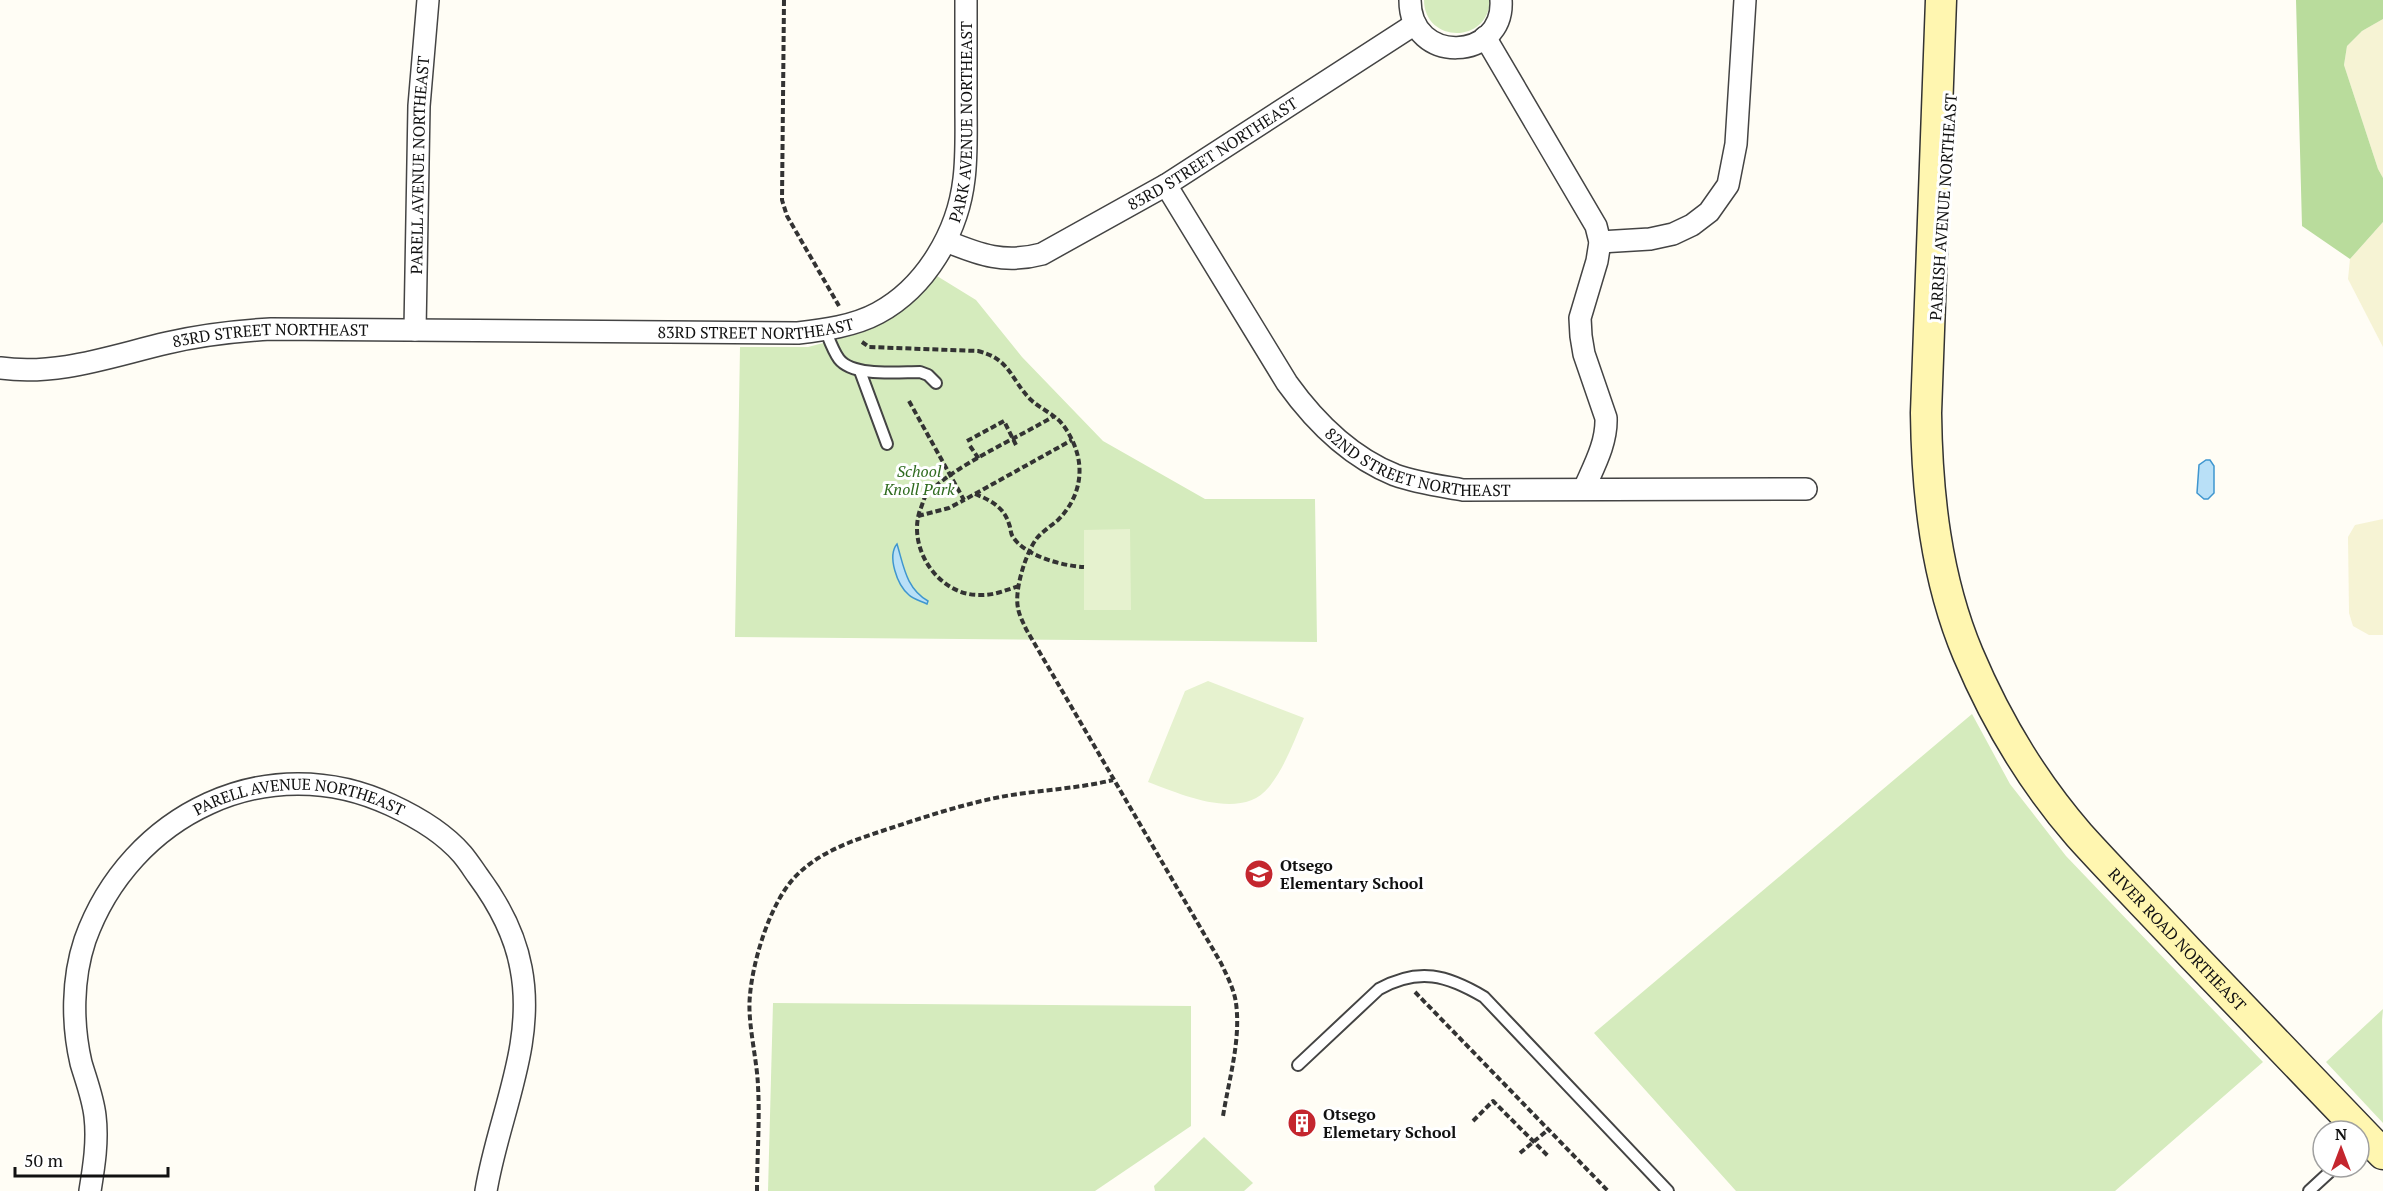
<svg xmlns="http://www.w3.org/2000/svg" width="2383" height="1191" viewBox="0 0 2383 1191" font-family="'PT Serif',serif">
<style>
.farmland{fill:#f6f3d4}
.green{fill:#d5ebbd}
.forest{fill:#b9dc9c}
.pitch{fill:#e6f2cf}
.water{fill:#b9e0f7;stroke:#3f96cf;stroke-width:1.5}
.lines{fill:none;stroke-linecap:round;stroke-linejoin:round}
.lane-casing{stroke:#444;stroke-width:14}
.street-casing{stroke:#444;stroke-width:24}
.secondary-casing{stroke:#333;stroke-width:33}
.path{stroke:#333;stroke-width:4;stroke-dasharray:6 3;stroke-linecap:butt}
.lane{stroke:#fff;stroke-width:10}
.street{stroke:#fff;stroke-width:21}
.secondary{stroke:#fff6b0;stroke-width:30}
.labels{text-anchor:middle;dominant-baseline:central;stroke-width:6;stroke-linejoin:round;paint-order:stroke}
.street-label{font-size:16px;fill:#111;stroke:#fff}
.park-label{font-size:16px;font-style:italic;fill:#2f6b1f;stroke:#fff}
.poi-label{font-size:16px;font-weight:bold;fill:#111;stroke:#fff;text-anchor:start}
</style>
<rect width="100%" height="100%" fill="#fffdf5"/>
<g class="farmland">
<path d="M2383 19V178L2378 169 2344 65 2347 46 2362 31Z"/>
<path d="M2383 222V347L2348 279 2350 259Z"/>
<path d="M2383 519V635H2369L2353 626 2349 613 2348 537 2355 525Z"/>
</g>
<g class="green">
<path d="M1424 0H1490C1488 45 1424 43 1424 0Z"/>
<path d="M937 276 976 300 1022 357 1103 441 1205 499H1315L1317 642 735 637 740 347H808L861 333 889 320 915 300Z"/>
<path d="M1972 714 2010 784 2066 856 2263 1062 2115 1191H1736L1594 1033Z"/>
<path d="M773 1003 1191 1006V1126L1095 1191H768Z"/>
<path d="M2383 1009 2382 1020 2383 1123 2326 1062Z"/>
<path d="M1204 1137 1253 1183 1244 1191H1155L1154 1186Z"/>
</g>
<path class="forest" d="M2296 0H2383V19L2362 31 2347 46 2344 65 2378 169 2383 178V222L2350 259 2302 226Z"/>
<g class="pitch">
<path d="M1130 529 1131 610H1084V530Z"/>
<path d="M1208 681 1304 718C1294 741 1285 767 1269 787 1241 822 1181 794 1148 782L1185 691Z"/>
</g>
<g class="water">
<path d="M2206 460H2210L2214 466V493L2208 499H2204L2197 493 2199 465Z"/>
<path d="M897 544C904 567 906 588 928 601L927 604C921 601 913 599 909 595 897 585 887 556 897 544Z"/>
</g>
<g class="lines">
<g class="lane-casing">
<g id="lane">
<path d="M825 329C829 339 833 351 839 359 853 377 898 372 920 372L928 375 936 383"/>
<path d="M860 371 887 444"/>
<path d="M1298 1065 1379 989C1419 967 1447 975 1484 997L1668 1191"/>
<path d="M2309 1191 2335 1167"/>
</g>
</g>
<g class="street-casing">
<g id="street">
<path d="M1410 0C1410 66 1505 61 1501 0"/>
<path d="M1485 37 1596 226 1600 242 1597 261 1580 318 1581 336 1584 354 1606 418C1607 443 1594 466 1584 489"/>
<path id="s1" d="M1166 185 1287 383C1315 422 1350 457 1395 475 1417 483 1441 486 1463 490L1806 489"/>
<path id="s2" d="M946 241C980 255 1005 264 1042 254L1166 185 1415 24"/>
<path d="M1600 242 1650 239 1673 234 1692 225 1709 212 1728 185 1736 144 1745 0"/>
<path id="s3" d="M415 330 419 106 428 0"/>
<path id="s4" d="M0 368C58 376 111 356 167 343 201 335 236 331 271 329L798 333C824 330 854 326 878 313 926 287 958 232 964 179 967 155 966 130 966 106 966 70 966 35 966 0"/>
<path id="s5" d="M90 1191C94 1166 98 1141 95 1116 93 1098 86 1080 81 1063 72 1024 72 979 85 940 130 814 268 747 391 805 417 817 443 832 462 854 468 861 473 869 478 876 498 903 515 935 521 968 536 1045 498 1117 486 1191"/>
</g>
</g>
<g class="secondary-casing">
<g id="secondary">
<path id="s6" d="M1941 0 1926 413C1927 494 1936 578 1968 654 1995 718 2033 782 2079 835 2115 875 2154 914 2191 954 2255 1020 2319 1087 2383 1154"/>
</g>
</g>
<g class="path">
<path d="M784 0 782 200 787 216 839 306"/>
<path d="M862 342 869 347 978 351C1010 359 1010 378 1030 399 1038 407 1048 411 1056 418 1062 422 1069 433 1072 440 1086 468 1080 498 1058 520 1051 526 1043 531 1037 538 1026 552 1014 590 1018 608 1019 615 1023 622 1026 629L1221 963C1227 976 1234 989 1236 1003 1241 1040 1229 1079 1223 1116"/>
<path d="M909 401 964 500 1072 440"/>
<path d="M967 441 1004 421 1016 445"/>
<path d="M970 446 979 459"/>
<path d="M975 494C990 500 1004 507 1009 524 1011 528 1010 533 1013 537 1025 556 1063 566 1084 567"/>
<path d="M918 516 949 508 964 500"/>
<path d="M1019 586C1006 590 993 596 979 595 938 595 907 548 920 510 922 506 923 501 925 497 948 468 1020 437 1054 416"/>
<path d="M1415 992 1608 1191"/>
<path d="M1473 1121 1493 1101 1548 1156"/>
<path d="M1520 1153 1549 1129"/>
<path d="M757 1191C757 1156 760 1121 758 1086 757 1058 747 1022 750 995 753 960 770 904 794 878 817 853 851 841 882 831 921 818 960 805 1000 797 1038 790 1076 789 1113 780"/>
</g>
<use href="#lane" class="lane"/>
<use href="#street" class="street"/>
<use href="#secondary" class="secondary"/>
</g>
<defs>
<g id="school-disc" transform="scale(1.5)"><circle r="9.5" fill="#c4262e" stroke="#fff"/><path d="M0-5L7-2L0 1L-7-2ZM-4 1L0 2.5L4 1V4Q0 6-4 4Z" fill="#fff"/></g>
<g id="building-disc" transform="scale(1.5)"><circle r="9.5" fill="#c4262e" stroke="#fff"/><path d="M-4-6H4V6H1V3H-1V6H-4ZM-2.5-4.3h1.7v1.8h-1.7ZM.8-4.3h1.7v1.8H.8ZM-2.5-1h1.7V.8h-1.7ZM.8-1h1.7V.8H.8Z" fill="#fff"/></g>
</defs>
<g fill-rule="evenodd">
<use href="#school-disc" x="1259" y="874"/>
<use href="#building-disc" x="1302" y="1123"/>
</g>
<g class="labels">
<g class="street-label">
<text stroke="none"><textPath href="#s4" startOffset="1107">PARK AVENUE NORTHEAST</textPath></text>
<text stroke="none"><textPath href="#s2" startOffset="297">83RD STREET NORTHEAST</textPath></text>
<text stroke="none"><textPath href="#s3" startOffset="165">PARELL AVENUE NORTHEAST</textPath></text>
<text transform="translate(1943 207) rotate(-86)">PARRISH AVENUE NORTHEAST</text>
<text stroke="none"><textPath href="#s4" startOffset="760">83RD STREET NORTHEAST</textPath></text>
<text stroke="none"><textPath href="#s4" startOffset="274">83RD STREET NORTHEAST</textPath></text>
<text stroke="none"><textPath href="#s1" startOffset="394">82ND STREET NORTHEAST</textPath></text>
<text stroke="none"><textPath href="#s5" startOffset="537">PARELL AVENUE NORTHEAST</textPath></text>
<text stroke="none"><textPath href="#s6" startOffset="1016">RIVER ROAD NORTHEAST</textPath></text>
</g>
<g class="park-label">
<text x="919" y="471">School<tspan x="919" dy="18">Knoll Park</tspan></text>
</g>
<g class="poi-label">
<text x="1280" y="865">Otsego<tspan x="1280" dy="18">Elementary School</tspan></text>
<text x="1323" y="1114">Otsego<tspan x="1323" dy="18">Elemetary School</tspan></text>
</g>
</g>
<g transform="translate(2341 1149)"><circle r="28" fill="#ffffff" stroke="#a0a0a0" stroke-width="1.5"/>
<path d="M0-4.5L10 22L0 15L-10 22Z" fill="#c4262e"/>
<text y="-9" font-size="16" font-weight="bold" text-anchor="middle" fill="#111111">N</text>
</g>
<path d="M15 1167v9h153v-9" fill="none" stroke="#111111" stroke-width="3"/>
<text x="24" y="1167" font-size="18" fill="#111111" stroke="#ffffff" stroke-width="4.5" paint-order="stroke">50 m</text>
</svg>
